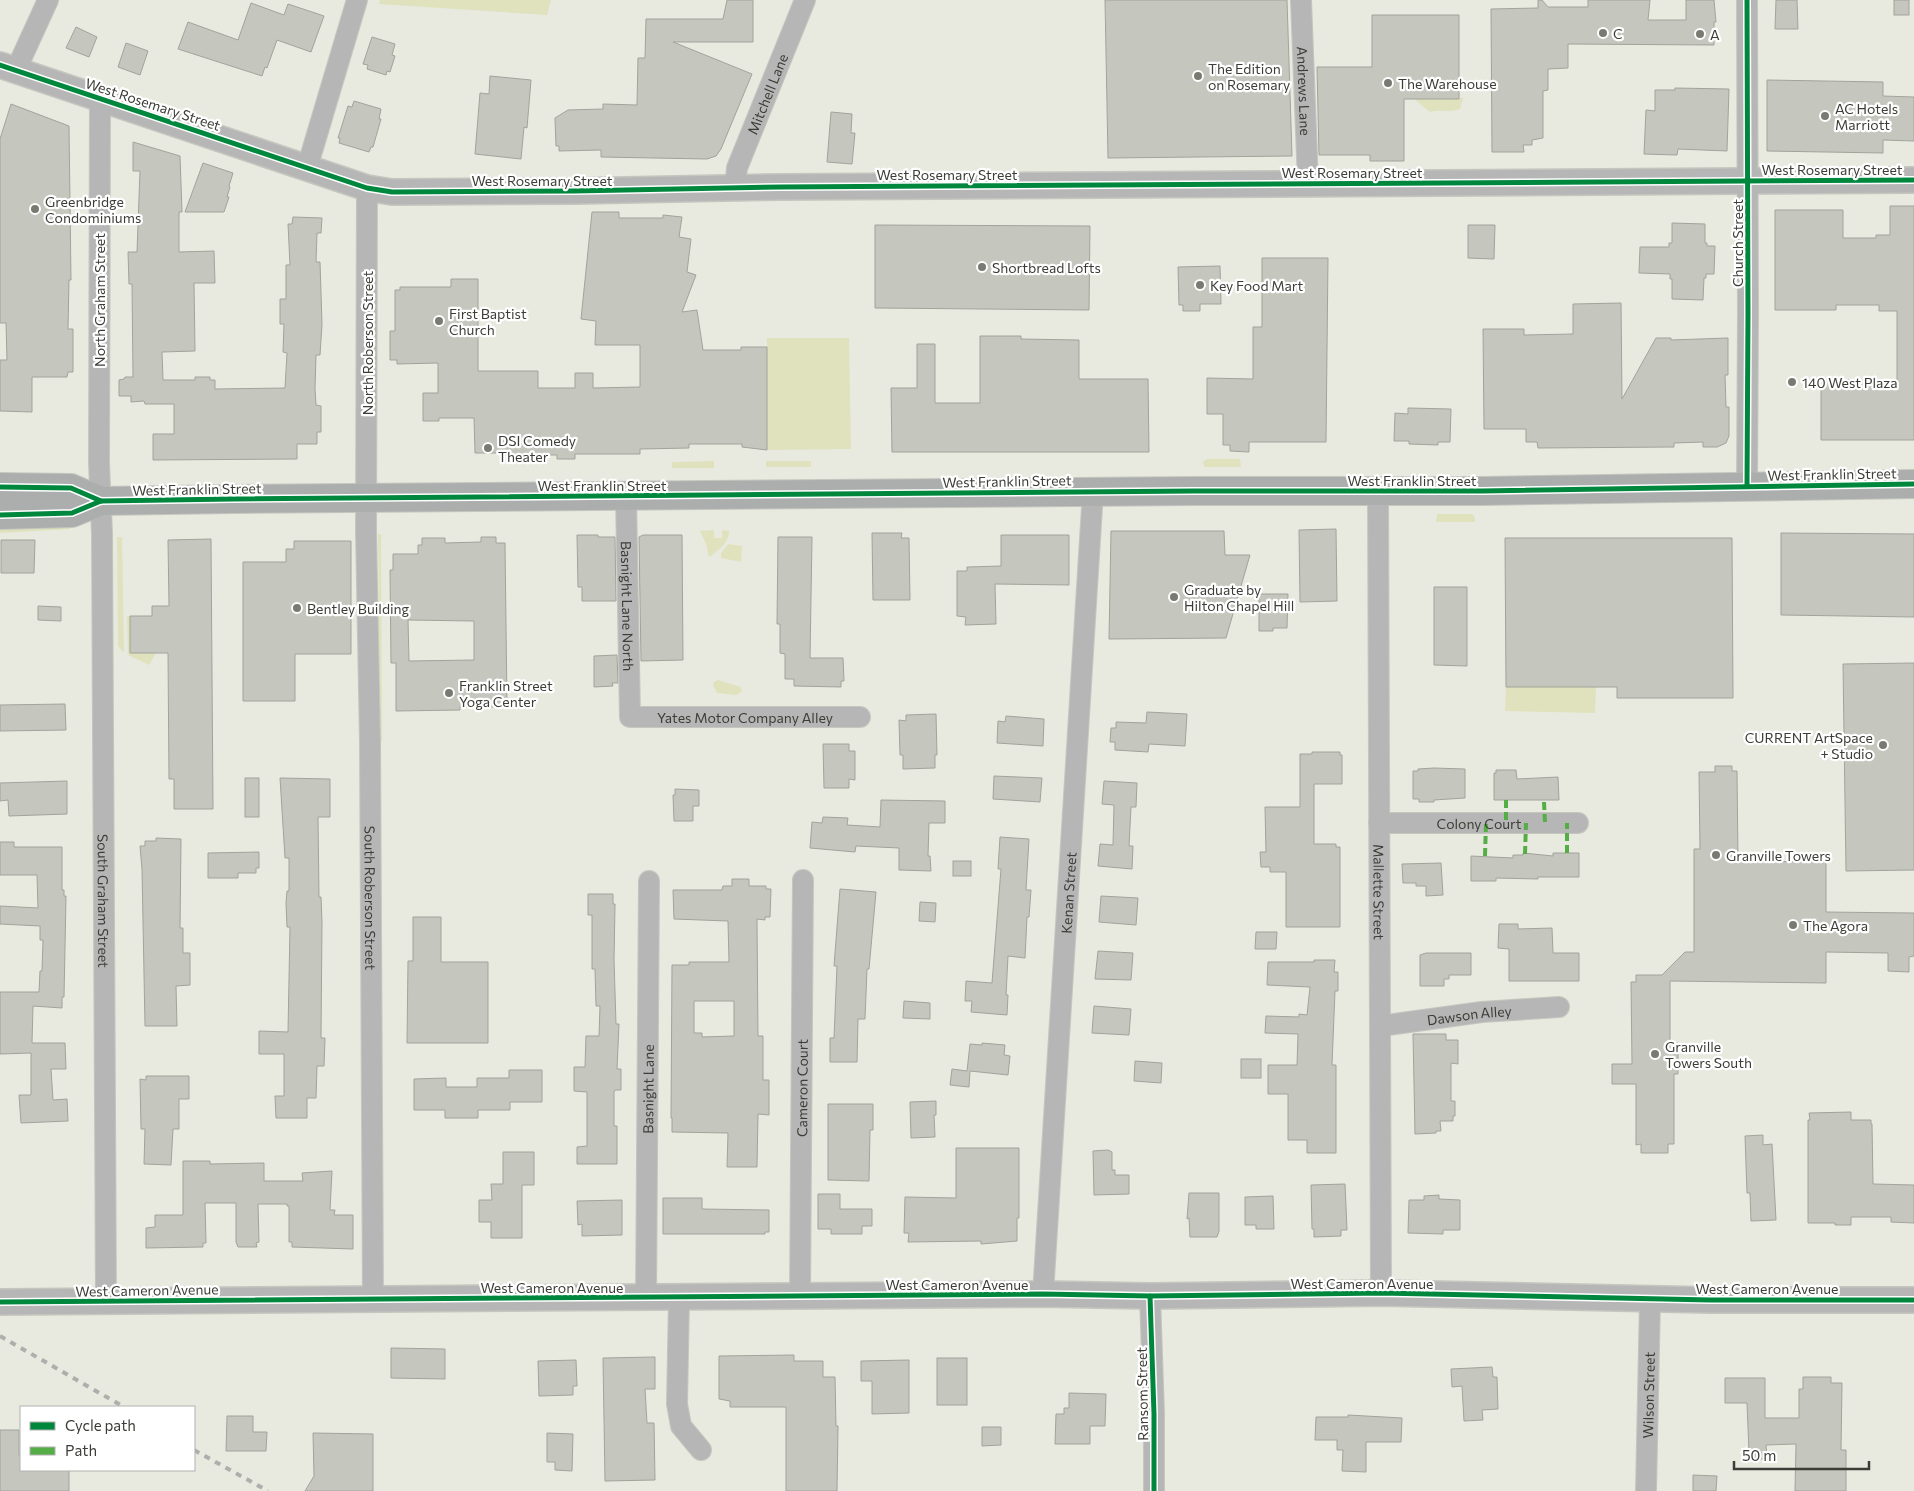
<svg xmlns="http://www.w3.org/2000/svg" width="1914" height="1491" viewBox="0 0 1914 1491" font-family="Commissioner,sans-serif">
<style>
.green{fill:#dfe2bd}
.building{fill:#c5c6be;stroke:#a2a49c;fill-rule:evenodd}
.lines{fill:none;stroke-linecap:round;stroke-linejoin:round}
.minor-casing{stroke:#c5c7bf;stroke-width:22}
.tertiary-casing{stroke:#c5c7bf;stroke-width:28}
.secondary-casing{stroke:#c5c7bf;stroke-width:30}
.minor{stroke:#b7b6b7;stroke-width:20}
.tertiary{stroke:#b7b6b7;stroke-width:25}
.secondary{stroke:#acadad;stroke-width:28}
.rail{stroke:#afaeac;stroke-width:4;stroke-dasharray:6 6;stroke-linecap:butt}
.quiet{stroke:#55ad45;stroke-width:4;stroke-dasharray:8 4;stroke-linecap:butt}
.cycleway-casing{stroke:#fff;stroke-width:8}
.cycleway{stroke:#00873e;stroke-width:5}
.poi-dot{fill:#797a72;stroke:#fff;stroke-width:2}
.labels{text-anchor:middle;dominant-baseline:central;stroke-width:4.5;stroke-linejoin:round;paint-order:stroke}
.poi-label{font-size:14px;fill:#3d3d37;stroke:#fff;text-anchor:start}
.street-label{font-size:14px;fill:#3d3d37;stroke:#fff}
</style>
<rect width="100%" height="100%" fill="#e8eae0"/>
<g class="green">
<path d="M380 0H551L547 15 379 4Z"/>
<path d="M1413 98H1463L1460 109C1450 113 1441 109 1430 112Z"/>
<path d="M767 338H849L851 449 767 450Z"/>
<path d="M1207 459H1240L1241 467H1204L1203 462Z"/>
<path d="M714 461V468H672V462Z"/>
<rect x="766" y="461" width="45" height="6"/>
<path d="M1437 514H1472L1475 517V522H1436Z"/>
<path d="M0 525 70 526V529L0 533Z"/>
<path d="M714 530V538H722V530L729 531C729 543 718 551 709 557L706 544 700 531Z"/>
<path d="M378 534H381L382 742 380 741Z"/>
<path d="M117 537H122L124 651 123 652 118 646Z"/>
<path d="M728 544 742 546 741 562 721 558V553Z"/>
<path d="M127 616H130V653H156L149 665 128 655Z"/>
<path d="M718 680 741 687 742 691 737 695 717 693 713 685 714 682Z"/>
<path d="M1506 687H1596L1595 713 1505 711Z"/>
</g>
<g class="building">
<path d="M727 0H753V42H673L752 74 721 149 716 156 707 159 601 157V150L559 151V146H556L555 118 568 110 603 109V104L637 105 638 58H645L646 19H723Z"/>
<path d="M1105 0H1287L1292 156 1108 158Z"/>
<path d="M1538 0H1542L1548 7H1588V0H1650L1648 20H1686V0H1714L1716 22H1714V45L1568 44V68L1548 69V90L1543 91V138L1532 140V145H1523L1524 152H1492L1491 9 1538 8Z"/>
<path d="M1776 0H1797L1798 29H1775Z"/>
<rect x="1894" y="0" width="15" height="15"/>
<path d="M251 3 284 15 288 4 324 16 311 52 277 40 267 68 265 67 262 76 178 49 188 22 238 40Z"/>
<path d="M1372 15H1459V99H1404V161H1370V155H1319L1317 67H1372Z"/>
<path d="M76 27 97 37 89 57 66 48Z"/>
<path d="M372 37 395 44 392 55 395 56 390 72 387 71 386 75 367 69 368 65 363 64Z"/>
<path d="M126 43 148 51 140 75 118 67Z"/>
<path d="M490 76 531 80 527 128 524 127 521 159 475 154 480 93 489 94Z"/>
<path d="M1767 80 1883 82V96L1914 97V141L1883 140V153L1767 151Z"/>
<path d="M1675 88 1729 89 1727 151 1678 149 1677 155 1644 154 1646 110 1655 111V90H1675Z"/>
<path d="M354 101 381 109 379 119H381L373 147H371L369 152 339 143 340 138H338L348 106 352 107Z"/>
<path d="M11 104 69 126 71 280H69L68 329H73V372H68L67 377H32V412L0 411V360H7L6 323H0V139Z"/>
<path d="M831 112 852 114 851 133H855L852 164 827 162Z"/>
<path d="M133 142 180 156 182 212H179V252L214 251 215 283H194L195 351 162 352 163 380H195V377H210V380H215V389L285 388 287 353 283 352 284 324H280V299H286V265H290L288 224H292L293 217 322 218 321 233H317L316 262H320L322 324 320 355H316L315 389 316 405 321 406V432H317V444H297V459L153 460V434H174V404H145L144 401 131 402V396H119V380L124 379 125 377H133L132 284H129L128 252H137L140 171H133Z"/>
<path d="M203 163 233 173 229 186 230 187 227 197H229L224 212H185Z"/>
<path d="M1890 206H1914V440H1821V380H1897V311H1879V305H1836V310H1775V210H1843V238H1876V235H1890Z"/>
<path d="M592 212H619V218H663V215L682 217 679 237 691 239 687 272 696 275 682 312 697 310 703 350H741V347H767V450L742 447V444H689V448L640 449V454H575V459H557V455H504V453H475L474 418H439V421H423V393H438V363L397 364V360H390V331H395V290H400V287H451V279H478V371H538V388H575V373H593V388L640 387V345H595L596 321 581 319Z"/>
<path d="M1672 223 1705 224V243H1707V246H1715L1714 274H1706V278H1704L1703 300 1672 299V279H1670V274L1639 273 1640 247H1669V243H1672Z"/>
<path d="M875 225 1090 226 1089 310 875 308Z"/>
<path d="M1468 225H1495L1494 259 1468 258Z"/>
<path d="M1262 258H1328L1326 442H1249V452L1230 451V445H1223V414H1207V378L1253 379V327H1262Z"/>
<path d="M1220 266 1221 304H1200V311H1183V305H1179L1178 267Z"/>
<path d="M1621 303 1622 399 1656 338H1671V340L1728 338V375H1725L1726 407H1729V436L1726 443 1717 447H1703V442L1674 443V447L1538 448 1537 442H1526V429H1484L1483 329H1524V335L1573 334V304Z"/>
<path d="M980 336H1021V339L1079 340V379H1148L1149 452H892L891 388H917V344H935V403H980Z"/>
<path d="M1408 408 1451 409 1450 442H1438V445L1409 444V441H1394L1395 413 1408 414Z"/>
<path d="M1336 529 1337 601 1300 602 1299 530Z"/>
<path d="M1111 531H1224L1225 555H1250L1226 638 1109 639Z"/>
<path d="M872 533H902L901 538H909L910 600H873Z"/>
<path d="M1781 533 1914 534V617L1781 615Z"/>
<path d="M577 535H598V537H615L616 601H582V587H578Z"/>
<path d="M643 535H682L683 660 641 661 639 537Z"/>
<path d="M1001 535H1069V585L995 584 996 624 965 625 966 617 957 616V571H967V567L1001 566Z"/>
<path d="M481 537H496V543H505L507 707H460V710L396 711V663H391L390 570H393V554H418V545H422V538H445V543L481 542ZM408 620 474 621V660L409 661Z"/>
<path d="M778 537H812L810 658H843L844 681H841V687L794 686V679H785V654L780 653V624H777Z"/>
<path d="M1505 538H1732L1733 698H1617V687H1506Z"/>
<path d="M211 539 213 809H174V779H169L168 653H130V616H152V606H169L168 540Z"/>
<path d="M1 540H35L34 573H1Z"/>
<path d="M294 541H351V654H295V701H243V562H286V549H294Z"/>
<path d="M1434 587H1467V666L1434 665Z"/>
<path d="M1259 594H1288L1287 628H1273V631H1259Z"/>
<path d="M38 606 61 607V621L38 620Z"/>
<path d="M617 655 618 683H612L613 686 594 687V656Z"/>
<path d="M1914 663V870L1846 871 1843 664Z"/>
<path d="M65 704 66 730 0 731V705Z"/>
<path d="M1147 712 1187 714 1185 746 1149 744 1148 752 1115 750V742H1110L1111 728H1116V722L1146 723Z"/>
<path d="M936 714 937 755H935V768L903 769V755H900L899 720 906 721V715Z"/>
<path d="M1006 716 1044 719 1043 746 997 743 998 721 1005 722Z"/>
<path d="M823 744H849V751H855V780L849 779V788H824Z"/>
<path d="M1312 752H1340V755H1342V784H1314V844H1336V847H1340V927H1286V872H1270V867H1261L1260 852H1266L1265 807H1300V754H1312Z"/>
<path d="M1715 766H1732V771H1737L1738 861 1826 862V912L1914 913V956L1909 957V972L1888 971V953L1826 952V983L1670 981V1043H1678V1074H1674V1144H1668V1153H1641V1144L1636 1145V1084H1612V1064H1632L1631 982H1636V975H1662L1685 952H1694V849H1700L1699 772H1715Z"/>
<path d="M1434 768 1465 769V798L1434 800V802H1419V799H1413V771H1418V769Z"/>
<path d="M1496 770H1516L1517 779 1558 777 1559 800H1494V773H1496Z"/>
<path d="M994 776 1042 778 1040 802 993 799Z"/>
<rect x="245" y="778" width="14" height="39"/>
<path d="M280 778 330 779V817H318L319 897H321L322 923 321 1038H325L324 1066H317L316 1098H307V1118H276L275 1096H284V1054H259V1031L288 1032 290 927H287L286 903 287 891H289V858H285Z"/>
<path d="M67 781V814L9 816 8 800 0 801V783Z"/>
<path d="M1104 781 1137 783 1136 807H1131L1129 846H1133L1132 869 1098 866 1100 844 1113 845 1114 805 1102 804Z"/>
<path d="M675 789 699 790V806H693V821H674L673 795H675Z"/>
<path d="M881 800 945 801V823H929L928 856H930L931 871 899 870V848L856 846 855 852 810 848 812 822 822 823 823 817 848 818 847 825 880 827Z"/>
<path d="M1000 837 1029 839 1026 890H1031L1029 917H1027L1025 958 1008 956 1006 995H1008L1007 1015 971 1012 972 1001H965L966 981 992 983 1001 869H998Z"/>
<path d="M156 838 181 839 180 928H183V953H190V985L176 986 177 1026H145L142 869 140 846H145V841H156Z"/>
<path d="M0 842H14V847H62V890H64V896H66L64 997H62V1008L33 1006 32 1043H65L66 1069H51L53 1100 67 1099 68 1121 21 1123 19 1095H31V1053L0 1054V992H39L40 971H42L43 940H40V926L0 924V906L38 908 37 875H0Z"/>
<path d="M259 852V868H256V873H238V878H208V853Z"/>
<path d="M1523 853 1553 856V853H1579V877H1538V879L1496 878V881H1471V856L1513 858V855H1523Z"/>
<rect x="953" y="861" width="18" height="15"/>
<path d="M1441 863 1443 895 1426 896V886H1416V883H1403L1402 864Z"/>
<path d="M732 879H749V886H766V889H771L770 917H765V920L757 919 758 1036H763V1080H769V1115L758 1114 757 1167H727L728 1133 672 1132V1118H671L672 965H689V962H729L728 921 674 919 673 890H722L723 886H732ZM694 1001H734V1036L702 1037V1033H694Z"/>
<path d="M840 889 876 892 869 969H867L865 1019H858L857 1062H830V1038H834L837 966H834Z"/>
<path d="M588 894H613V904H615L614 960 616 1024H619L617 1069H621V1090H615L614 1092V1126H617V1164H577V1147L587 1146V1092L574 1091V1067H585L586 1036H599L600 1006H596L595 969H592V915H588Z"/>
<path d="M1101 896 1138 898 1136 925 1099 922Z"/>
<path d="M920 902 936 903 935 922 919 921Z"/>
<path d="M413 917H441V962H488V1043H407L408 961H413Z"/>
<path d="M1499 924H1518V929L1552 928 1553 953H1579V981H1509V949L1498 948Z"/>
<path d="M1256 932H1277L1276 949H1255Z"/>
<path d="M1098 951 1133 953 1131 980 1095 979Z"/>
<path d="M1426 953H1471V975H1449V979H1444V986H1420V955Z"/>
<path d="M1314 960H1335L1334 972H1338V991H1335L1332 1065H1336V1153H1307V1140H1288V1094H1268V1065H1297L1298 1034 1265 1033 1266 1016 1299 1017V1014L1307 1015 1310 987 1267 985 1268 962H1314Z"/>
<path d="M904 1001 930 1003V1019L903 1018Z"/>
<path d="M1094 1006 1131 1009 1129 1035 1092 1033Z"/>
<path d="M1413 1034H1446V1040H1458V1064L1451 1063V1101H1455V1116H1453V1121H1440L1441 1131H1436V1133L1415 1134Z"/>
<path d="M982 1043 1005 1045 1004 1055 1010 1056 1008 1075 970 1071 969 1087 950 1085 952 1069 967 1071 970 1044 982 1045Z"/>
<rect x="1241" y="1059" width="20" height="19"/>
<path d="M1135 1061 1162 1063 1161 1083 1134 1081Z"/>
<path d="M509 1070H542V1102H510V1110H478V1118H445V1110H414V1079L446 1078V1087H477V1078H509Z"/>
<path d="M146 1076H189V1099H179V1129H173L171 1165 144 1164 145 1129H141L140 1079 146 1080Z"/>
<path d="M936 1101V1115H934L935 1137 911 1138 910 1102Z"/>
<path d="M828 1104H873V1130H870L869 1181 828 1180Z"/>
<path d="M1851 1112V1120H1871V1124H1872L1873 1184 1914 1185V1223L1891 1222V1217H1851V1225H1835V1223H1808V1120H1810L1809 1113Z"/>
<path d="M1763 1135V1145L1772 1144 1776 1220 1751 1221 1750 1193H1747L1745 1136Z"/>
<path d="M956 1148H1019V1218H1017V1241L981 1244V1241L908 1242 909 1233H904L905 1197 956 1198Z"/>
<path d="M1108 1150 1112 1152V1170H1115V1175H1129V1194L1094 1195 1093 1151Z"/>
<path d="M503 1152H534V1185H522V1238H491V1222H479V1200H492L491 1184H503Z"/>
<path d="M183 1161H210V1164L264 1163V1181H303L302 1173 332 1171 330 1210H335L334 1215H353V1249L292 1247V1242H289V1206H287V1204H258L259 1242 256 1243 257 1247H238L236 1242V1203H205L206 1243H203V1247L146 1248V1228L155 1227V1215H183Z"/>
<path d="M1345 1184 1347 1230H1341V1236L1314 1237V1229H1312L1311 1185Z"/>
<path d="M1189 1193H1219V1231L1217 1237H1190L1189 1218 1187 1219Z"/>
<path d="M818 1194H840V1209H872V1226H862V1234H831V1229H818Z"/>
<path d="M1439 1195V1199L1460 1200V1230H1443V1234L1408 1233 1409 1200H1424V1196Z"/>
<path d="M1273 1196 1274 1229H1256V1225H1245V1197Z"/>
<path d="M663 1198H702V1209L769 1210V1232H765V1234H663Z"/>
<path d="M622 1200V1235L582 1236V1224L578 1225 577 1201Z"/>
<path d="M391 1348 445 1349V1379L391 1378Z"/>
<path d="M794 1355V1361H823V1377H835L836 1426H838L837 1491H786V1407H730V1401L719 1399V1356Z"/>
<path d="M655 1357V1389H645L647 1423H654L655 1480 605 1481 603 1358Z"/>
<rect x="937" y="1358" width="30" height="47"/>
<path d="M576 1360 577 1386H573V1395L539 1396 538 1361Z"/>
<path d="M909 1360V1413L872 1414V1381H861V1361Z"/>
<path d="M1492 1367 1493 1377H1497L1498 1409 1482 1410 1483 1420 1464 1421 1462 1386 1452 1387 1451 1369Z"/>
<path d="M1803 1377H1831V1383H1842L1841 1450H1846V1491H1795L1796 1444 1766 1445 1767 1459H1752V1452H1749L1747 1403H1725V1378H1765V1418H1799V1389H1803Z"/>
<path d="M1069 1393 1106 1394 1105 1426H1090V1444H1055L1056 1414H1064V1408H1069Z"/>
<path d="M1348 1415 1402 1418 1401 1442H1366V1472L1342 1471 1343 1450H1337V1440H1315L1316 1417H1348Z"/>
<path d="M227 1416H253V1432H267L266 1451H226Z"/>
<path d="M982 1427H1001V1445L982 1446Z"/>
<path d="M0 1430H19V1455H21V1470H69V1491H0Z"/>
<path d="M313 1433 373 1434V1491H305L314 1476Z"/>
<path d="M547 1433 573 1434 572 1471 555 1470V1462H547Z"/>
<path d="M1693 1475 1717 1476 1716 1491H1693Z"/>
</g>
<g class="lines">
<g class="minor-casing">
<g id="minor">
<path id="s1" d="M1301 0 1308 183"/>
<path d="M16 70 48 0"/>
<path id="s2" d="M100 99 99 463 102 534 106 1302"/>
<path d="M307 168 357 0"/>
<path id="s3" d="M367 188 366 530 370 742 373 1298"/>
<path id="s4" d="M735 188 737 168 805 0"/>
<path d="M1747 486 1748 313 1747 0"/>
<path id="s5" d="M1378 491 1381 1293"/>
<path id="s6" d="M626 496 630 717H860"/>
<path id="s7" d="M1379 823H1578"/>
<path id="s8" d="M1380 1026 1482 1012 1559 1007"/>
<path id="s9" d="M1043 1294 1093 491"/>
<path id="s10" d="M800 1296 803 880"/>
<path d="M1150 1296 1154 1414V1491"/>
<path id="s11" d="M646 1298 649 881"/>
<path d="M679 1298 677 1404 681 1426 701 1450"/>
<path id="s12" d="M1646 1491 1650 1299"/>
</g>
</g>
<g class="tertiary-casing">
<g id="tertiary">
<path d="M0 65 367 188 392 192 574 191 781 187 1914 180"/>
<path d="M0 1302 1043 1294 1150 1296 1381 1293 1710 1300H1914"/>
</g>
</g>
<g class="secondary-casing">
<g id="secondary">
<path d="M0 487 71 488 101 501"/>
<path d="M0 515 72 513 101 501 233 499 1194 491H1482L1914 484"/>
</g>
</g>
<use href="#minor" class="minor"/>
<use href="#tertiary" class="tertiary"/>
<use href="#secondary" class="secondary"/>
<g class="rail">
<path d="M0 1336 124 1407"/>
<path d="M194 1450 268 1491"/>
</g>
<g class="quiet">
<path d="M1506 800V823"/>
<path d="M1544 802 1545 823"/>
<path d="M1567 853V823"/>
<path d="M1525 854 1526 823"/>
<path d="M1485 856 1486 823"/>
</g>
<g class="cycleway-casing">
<g id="cycleway">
<path d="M0 65 367 188 392 192 574 191 781 187 1914 180"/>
<path d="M1747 486 1748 313 1747 0"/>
<path d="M0 487 71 488 101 501"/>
<path d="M0 515 72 513 101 501 233 499 1194 491H1482L1914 484"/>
<path d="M1150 1296 1154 1414V1491"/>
<path d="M0 1302 1043 1294 1150 1296 1381 1293 1710 1300H1914"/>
</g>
</g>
<use href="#cycleway" class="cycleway"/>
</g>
<g class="poi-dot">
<circle cx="1603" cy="33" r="5"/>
<circle cx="1700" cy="34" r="5"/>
<circle cx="1198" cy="76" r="5"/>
<circle cx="1388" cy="83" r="5"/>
<circle cx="1825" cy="116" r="5"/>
<circle cx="35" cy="209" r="5"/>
<circle cx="982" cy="267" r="5"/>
<circle cx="1200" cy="285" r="5"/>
<circle cx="439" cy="321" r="5"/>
<circle cx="1792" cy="382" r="5"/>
<circle cx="488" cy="448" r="5"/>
<circle cx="1174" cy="597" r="5"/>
<circle cx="297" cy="608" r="5"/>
<circle cx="449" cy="693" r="5"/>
<circle cx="1883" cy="745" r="5"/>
<circle cx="1716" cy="855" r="5"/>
<circle cx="1793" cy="925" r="5"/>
<circle cx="1655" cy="1054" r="5"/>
</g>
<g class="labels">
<g class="poi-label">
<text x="1613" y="33">C</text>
<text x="1710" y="34">A</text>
<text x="1208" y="68">The Edition<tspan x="1208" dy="16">on Rosemary</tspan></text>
<text x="1398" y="83">The Warehouse</text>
<text x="1835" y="108">AC Hotels<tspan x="1835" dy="16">Marriott</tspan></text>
<text x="45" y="201">Greenbridge<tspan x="45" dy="16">Condominiums</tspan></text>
<text x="992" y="267">Shortbread Lofts</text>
<text x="1210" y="285">Key Food Mart</text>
<text x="449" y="313">First Baptist<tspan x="449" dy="16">Church</tspan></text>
<text x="1802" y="382">140 West Plaza</text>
<text x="498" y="440">DSI Comedy<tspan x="498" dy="16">Theater</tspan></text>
<text x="1184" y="589">Graduate by<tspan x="1184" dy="16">Hilton Chapel Hill</tspan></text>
<text x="307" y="608">Bentley Building</text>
<text x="459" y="685">Franklin Street<tspan x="459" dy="16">Yoga Center</tspan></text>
<text x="1873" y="737" text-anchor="end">CURRENT ArtSpace<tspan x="1873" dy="16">+ Studio</tspan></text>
<text x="1726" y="855">Granville Towers</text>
<text x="1803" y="925">The Agora</text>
<text x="1665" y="1046">Granville<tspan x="1665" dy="16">Towers South</tspan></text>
</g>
<g class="street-label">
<text stroke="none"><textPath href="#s1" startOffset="91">Andrews Lane</textPath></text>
<text stroke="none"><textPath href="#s4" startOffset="100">Mitchell Lane</textPath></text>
<text transform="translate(153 104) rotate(18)">West Rosemary Street</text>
<text x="1832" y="169">West Rosemary Street</text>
<text x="1352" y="172">West Rosemary Street</text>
<text x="947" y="174">West Rosemary Street</text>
<text x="542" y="180">West Rosemary Street</text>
<text transform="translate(1737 243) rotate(-90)">Church Street</text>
<text transform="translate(99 300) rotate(-90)">North Graham Street</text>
<text transform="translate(367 343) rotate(-90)">North Roberson Street</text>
<text transform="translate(1832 474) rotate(-1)">West Franklin Street</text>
<text x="1412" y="480">West Franklin Street</text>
<text transform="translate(1007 481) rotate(-1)">West Franklin Street</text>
<text x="602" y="485">West Franklin Street</text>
<text transform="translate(197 489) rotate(-1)">West Franklin Street</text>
<text stroke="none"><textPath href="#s6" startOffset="110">Basnight Lane North</textPath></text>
<text stroke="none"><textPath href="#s6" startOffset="336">Yates Motor Company Alley</textPath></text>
<text stroke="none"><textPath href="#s7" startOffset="100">Colony Court</textPath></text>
<text stroke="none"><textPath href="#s5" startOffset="401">Mallette Street</textPath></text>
<text stroke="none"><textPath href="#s9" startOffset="402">Kenan Street</textPath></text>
<text stroke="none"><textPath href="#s3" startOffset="710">South Roberson Street</textPath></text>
<text stroke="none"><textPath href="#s2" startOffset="802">South Graham Street</textPath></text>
<text stroke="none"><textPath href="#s8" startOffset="90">Dawson Alley</textPath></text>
<text stroke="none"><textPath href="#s10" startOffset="208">Cameron Court</textPath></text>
<text stroke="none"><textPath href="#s11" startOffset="209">Basnight Lane</textPath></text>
<text x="1362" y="1283">West Cameron Avenue</text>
<text x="957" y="1284">West Cameron Avenue</text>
<text x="552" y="1287">West Cameron Avenue</text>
<text x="1767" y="1288">West Cameron Avenue</text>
<text transform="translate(147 1290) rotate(-1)">West Cameron Avenue</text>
<text transform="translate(1142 1394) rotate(-91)">Ransom Street</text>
<text stroke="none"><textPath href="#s12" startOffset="96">Wilson Street</textPath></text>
</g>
</g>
<rect x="20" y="1406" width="175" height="65" fill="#ffffff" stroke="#b1b1af"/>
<rect x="30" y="1422" width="25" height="8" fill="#00873e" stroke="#b1b1af"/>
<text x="65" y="1431" font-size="15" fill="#3d3d37">Cycle path</text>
<rect x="30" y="1447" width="25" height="8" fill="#55ad45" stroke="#b1b1af"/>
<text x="65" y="1456" font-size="15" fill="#3d3d37">Path</text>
<path d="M1734 1461v8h135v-8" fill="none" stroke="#3d3d37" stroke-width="2.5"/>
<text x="1742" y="1461" font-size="15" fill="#3d3d37" stroke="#ffffff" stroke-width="4" paint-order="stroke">50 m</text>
</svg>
